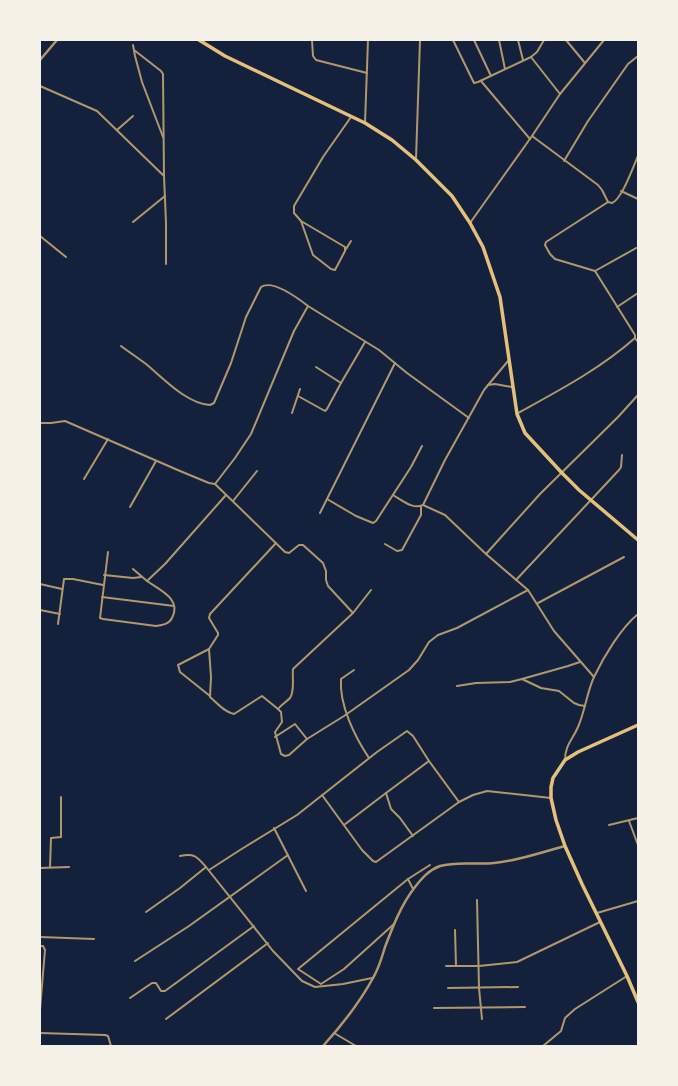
<svg xmlns="http://www.w3.org/2000/svg" width="678" height="1086" viewBox="0 0 678 1086" font-family="Arial,sans-serif">
<style>
.lines{fill:none;stroke-linecap:round;stroke-linejoin:round}
.minor{stroke:#b1986c;stroke-width:2}
.tertiary{stroke:#b1986c;stroke-width:2.5}
.trunk{stroke:#e5c07b;stroke-width:3.5}
</style>
<rect width="100%" height="100%" fill="#14213d"/>
<g class="lines">
<g class="minor">
<path d="M312 40 313 56 316 60 367 73"/>
<path d="M453 40 474 83 478 82 531 57"/>
<path d="M474 40 491 76"/>
<path d="M499 40 505 69"/>
<path d="M518 40 523 60"/>
<path d="M544 40 537 52 531 57 560 94"/>
<path d="M566 40 585 63"/>
<path d="M133 45 135 56 142 82 163 137"/>
<path d="M134 50 161 71 163 74 164 176 166 223V264"/>
<path d="M481 81 530 139"/>
<path d="M40 86 97 111 164 176"/>
<path d="M365 123 368 40"/>
<path d="M117 130 133 116"/>
<path d="M532 136 598 185 602 190 608 202"/>
<path d="M638 156C633 167 622 199 612 203L608 202 546 242 545 245 550 254 555 259 595 271 638 247"/>
<path d="M416 159 420 40"/>
<path d="M564 161 588 121 628 64 638 56"/>
<path d="M621 191 638 199"/>
<path d="M301 221 345 247V251L335 270 331 269 313 255 301 221 294 213V206L323 157 351 117"/>
<path d="M133 222 165 196"/>
<path d="M470 223 532 136 560 94 604 40"/>
<path d="M40 236 66 257"/>
<path d="M346 249 351 241"/>
<path d="M595 271 635 335V338"/>
<path d="M617 307 638 293"/>
<path d="M121 346C129 352 138 358 146 364 163 378 187 404 210 405L214 403 231 363 246 317 261 287C273 279 299 299 308 306"/>
<path d="M316 367 341 383 365 342"/>
<path d="M488 385 495 384 512 387"/>
<path d="M298 396 325 411 327 409 341 383"/>
<path d="M292 413 300 389"/>
<path d="M518 413C558 391 600 369 635 338L638 342"/>
<path d="M40 423H51L65 421 180 471 209 483 215 484 235 458 251 434 294 331 308 306 379 350 407 373 469 418"/>
<path d="M84 479 108 439"/>
<path d="M215 484 285 552 289 553 299 545H303L323 563 326 571V580L328 586 353 613"/>
<path d="M393 495C402 500 413 510 423 505L445 515 486 554 528 590 554 631 594 677"/>
<path d="M327 499 356 516 373 523 376 521 411 467 422 446"/>
<path d="M233 501 257 471"/>
<path d="M423 505 445 460 484 390 508 361"/>
<path d="M130 507 156 461"/>
<path d="M320 513 395 363"/>
<path d="M276 543 210 614 209 618 218 633V635L209 649 211 677 210 697C217 703 224 712 234 714L262 696 278 709"/>
<path d="M385 544 397 551 402 550 421 515V507"/>
<path d="M108 552 100 618 103 619 156 626C163 625 169 624 172 618 182 599 160 590 147 581"/>
<path d="M486 554 540 494 618 417 638 395"/>
<path d="M133 569 147 581 165 564 226 495"/>
<path d="M104 575 133 578 141 577"/>
<path d="M516 580 619 470 621 467 622 455"/>
<path d="M40 584 62 589"/>
<path d="M371 590 353 613 293 669C292 678 295 691 290 698 286 702 282 704 278 709L281 712 282 722 275 732 281 754 285 756 289 755 307 739 344 716 409 670 418 660 429 642 438 635 457 628 528 590"/>
<path d="M102 597 174 606"/>
<path d="M538 603 624 557"/>
<path d="M40 610 60 614"/>
<path d="M58 624 64 579H73L103 585"/>
<path d="M209 649 178 665 180 672 210 696"/>
<path d="M354 670 341 679C339 705 355 737 369 758"/>
<path d="M522 679 568 666 580 662"/>
<path d="M457 686 476 683 510 682 522 679 541 688 559 691 574 703 579 705 585 706"/>
<path d="M275 737 295 724 307 739"/>
<path d="M565 760C565 745 573 739 578 727 585 711 587 692 594 677 604 656 621 628 638 614"/>
<path d="M322 795 362 850 373 861 376 862 459 802 473 795 487 791 551 798"/>
<path d="M629 821 638 845"/>
<path d="M344 825 386 793"/>
<path d="M609 825 638 818"/>
<path d="M274 828 306 891"/>
<path d="M413 836 400 818 391 809 386 793 429 761"/>
<path d="M180 856C195 853 197 857 206 867L273 951 302 981 315 987 343 984 372 978"/>
<path d="M50 867 51 838 61 837V797"/>
<path d="M40 868 69 867"/>
<path d="M209 870 240 850 297 815 377 752 407 731 413 736 429 761 459 802"/>
<path d="M408 879 413 889"/>
<path d="M40 887V890"/>
<path d="M477 900 479 988 482 1019"/>
<path d="M146 912 180 888 206 867"/>
<path d="M597 913 638 901"/>
<path d="M394 924 344 969 321 984 298 969 408 879 430 865"/>
<path d="M455 930 456 966"/>
<path d="M40 937 94 939"/>
<path d="M40 946H43L45 950 40 1009"/>
<path d="M135 961 189 926 288 855"/>
<path d="M446 966H479L517 962 600 922"/>
<path d="M448 988 518 987"/>
<path d="M130 998 152 983H156L161 991H165L254 926"/>
<path d="M434 1008 525 1007"/>
<path d="M166 1019 268 943"/>
<path d="M40 1033 105 1035 108 1036 111 1046"/>
<path d="M334 1033 356 1046"/>
<path d="M543 1046 561 1031 565 1018 575 1009 627 976"/>
</g>
<g class="tertiary">
<path d="M40 60 57 40"/>
<path d="M323 1046C342 1025 360 1002 373 978 379 968 382 957 385 947 393 926 401 905 415 887 422 878 429 870 440 866 457 861 477 865 494 863 518 861 542 852 565 846"/>
</g>
<g class="trunk">
<path d="M199 40 225 56 365 123 392 140 416 160 452 196 470 223 483 247 500 297 517 414 525 433 562 473 579 490 638 540"/>
<path d="M638 725 578 752 565 760 553 778 551 787V798L556 820 565 846 582 884 627 976 638 1002"/>
</g>
</g>
<rect width="678" height="1086" fill="none" stroke="#f6f1e7" stroke-width="82"/>
</svg>
